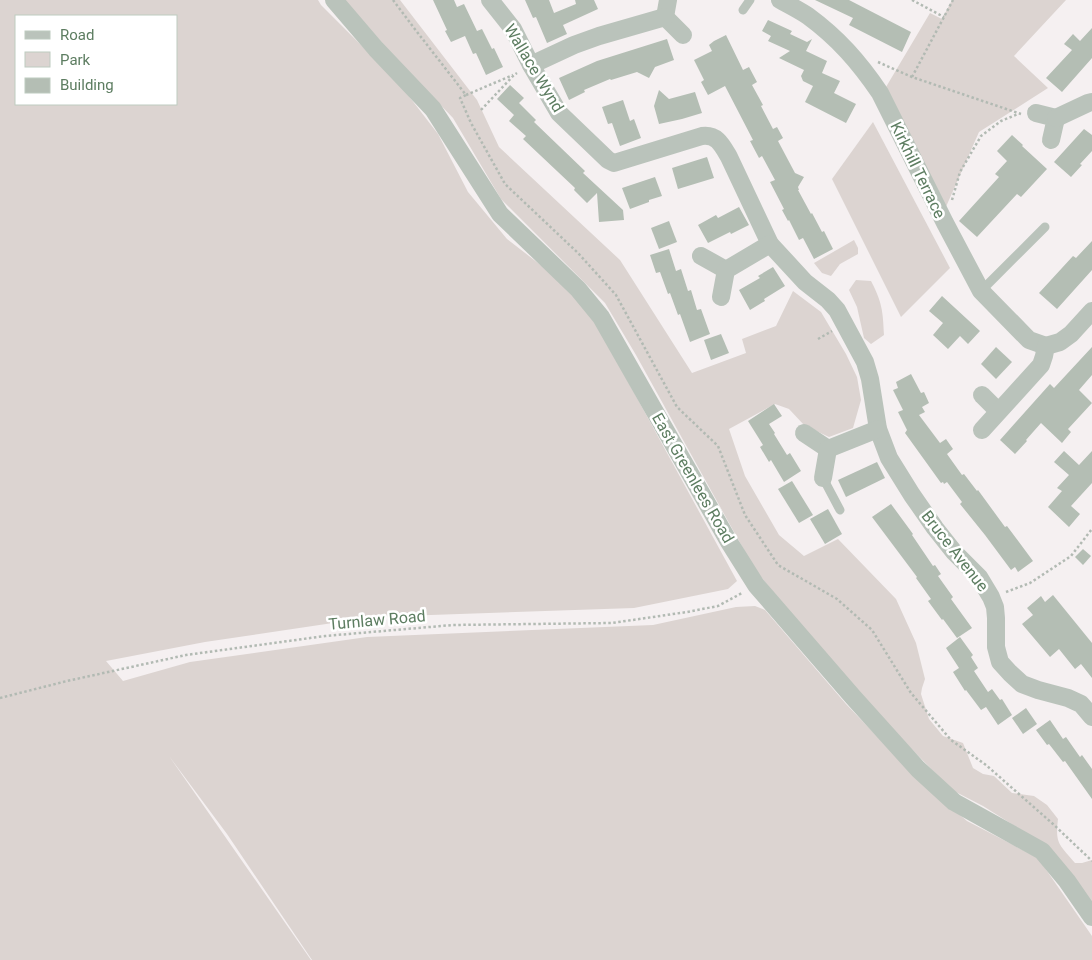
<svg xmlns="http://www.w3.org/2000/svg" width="1092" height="960" viewBox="0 0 1092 960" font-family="Roboto,sans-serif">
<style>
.green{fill:#dcd4d1;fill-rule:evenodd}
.building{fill:#b4beb4}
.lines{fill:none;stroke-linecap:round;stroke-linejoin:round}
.path{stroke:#b2bab3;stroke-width:2.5;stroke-dasharray:2.5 2.5;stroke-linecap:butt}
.lane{stroke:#bac3bb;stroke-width:9}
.street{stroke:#bac3bb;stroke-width:18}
.labels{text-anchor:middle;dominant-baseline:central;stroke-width:5;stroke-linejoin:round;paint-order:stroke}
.street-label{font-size:16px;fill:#5d7d61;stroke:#fff}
</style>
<rect width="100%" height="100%" fill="#f5f0f1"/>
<g class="green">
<path d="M0 0H318L321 5 398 82 438 134 468 192 507 239 560 280 596 323 737 581 728 589 634 608 373 617 205 642 106 661 123 681 190 662 367 637 653 625 736 607 755 606 765 610 846 704 917 778 967 821 1038 858 1092 936V960H312L227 834 169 756 311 960H0ZM16 16H176V104H16Z"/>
<path d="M343 0H400L477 100 499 147 620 260 692 373 746 353 742 339 776 326 793 291 821 312 846 354 857 377 861 400 853 428 829 437 804 425 789 409 775 404 729 429 745 476 779 535 804 556 838 539 896 599 916 643 925 679 922 688 921 694 929 719 943 736 963 743 973 768 983 774 994 776 1012 793 1034 796 1047 805 1058 819C1055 844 1059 844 1075 863H1082L1092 860V905L1045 845 983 806 952 790 886 723 788 611 754 568 636 355 605 303 501 199 453 118 367 28Z"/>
<path d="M952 0H1066L1014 56 1048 88 979 132 945 209 886 87 930 13 942 19Z"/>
<path d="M873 122 950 268 901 317 832 179Z"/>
<path d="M854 240 858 248V254L840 264 831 276 822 273 814 263Z"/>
<path d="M856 280 871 281C882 302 883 311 884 335L871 344 864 338 857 307 849 290Z"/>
</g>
<g class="building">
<path d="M433 0H454L457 7 464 4 477 31 482 29 492 49 494 48 503 67 486 75 476 53 473 54 465 36 451 42 445 31 447 30Z"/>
<path d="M525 0H549L554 13 576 4 575 0H594L598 9 563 25 567 34 547 43 536 17 533 18Z"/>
<path d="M815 0H849L911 32 902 52 849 25 853 18Z"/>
<path d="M768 20 792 31 790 34 807 42 812 39 806 51 827 61 822 73 840 81 834 93 856 104 846 123 805 102 813 86 803 81 801 76 804 70 779 58 790 51 768 41 771 36 762 31Z"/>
<path d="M1092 28V58L1062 92 1046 78 1072 50 1064 44 1073 34 1080 41Z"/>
<path d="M726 35 743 70 749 67 757 82 752 85 763 105 761 106 773 129 777 127 783 138 778 141 795 173 804 177 798 187 799 190H798L811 214 812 213 822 232 824 231 833 249 814 259 803 238 799 240 789 220 788 221 782 210 784 209 770 182 775 180 762 156 759 158 750 141 753 140 725 86 708 95 701 82 704 80 694 60 712 51 709 45 714 41Z"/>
<path d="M667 39 674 60 655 67 649 78 637 72 611 80 610 79 584 90 585 92 569 100 559 78 597 61Z"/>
<path d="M510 85 524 98 519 103 536 120 534 122 585 171 583 173 623 210 624 220 599 222 597 193 587 203 574 190 575 188 523 139 526 136 509 121 514 115 497 99Z"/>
<path d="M659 90 669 99 695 92 702 113 682 119 659 124 654 106Z"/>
<path d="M623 100 630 121 634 119 641 138 620 146 612 123 608 124 602 107Z"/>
<path d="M1084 129 1092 135V151L1080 164 1082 165 1071 177 1054 162Z"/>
<path d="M1012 135 1023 145 1022 146 1047 169 1021 197 1017 194 977 237 959 221 999 177 995 174 1007 161 997 151Z"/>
<path d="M707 157 714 178 678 189 672 168Z"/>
<path d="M655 177 662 196 649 200V202L630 209 622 188Z"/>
<path d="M739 207 749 225 731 234 730 232 708 243 698 225 716 215 718 218Z"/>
<path d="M669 221 677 242 659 249 651 228Z"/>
<path d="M1092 241V270L1057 309 1039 293 1073 256 1076 258Z"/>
<path d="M669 249 676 271 681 269 688 291 691 290 697 310 701 309 710 334 690 342 680 314 678 315 670 293 668 294 660 272 656 273 650 255Z"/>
<path d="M773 267 785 286 764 299 765 301 750 310 739 290 760 278 758 276Z"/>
<path d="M942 296 980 331 968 344 960 336 948 349 933 335 943 323 929 311Z"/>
<path d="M721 334 729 353 711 360 704 340Z"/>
<path d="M996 347 1012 362 996 379 981 364Z"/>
<path d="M1092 347V375L1079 390 1092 403 1068 429 1071 432 1062 443 1041 423 1026 440 1027 441 1015 454 1000 440 1050 384 1054 388Z"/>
<path d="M911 374 921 393 924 392 929 403 922 407 925 412 919 415 940 443 946 439 953 449 947 454 962 475 964 474 977 491 978 490 1005 527 1007 526 1033 561 1018 572 1015 567 1011 570 985 535 960 504 962 502 947 482 944 484 943 482 941 483 905 433 907 430 898 412 903 410 893 390 898 388 896 382Z"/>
<path d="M774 404 782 416 769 424 775 433 774 434 787 455 790 453 801 471 784 482 771 460 769 462 760 447 763 445 748 421Z"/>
<path d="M1064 451 1079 465 1092 451V483L1071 506 1080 514 1069 527 1048 507 1062 491 1057 488 1069 475 1054 462Z"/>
<path d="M877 462 885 478 846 497 838 480Z"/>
<path d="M792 481 813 515 799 523 778 489Z"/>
<path d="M891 504 913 534 912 535 933 566 935 565 941 574 938 576 953 597 951 599 972 628 957 638 943 619 942 620 928 601 931 599 916 578 917 577 872 517Z"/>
<path d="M828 509 842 534 825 544 810 519Z"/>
<path d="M1083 549 1091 556 1083 565 1075 557Z"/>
<path d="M1053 595 1092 643V678L1081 664 1075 669 1059 649 1050 657 1022 624 1033 615 1027 608 1041 596 1045 602Z"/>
<path d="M960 637 973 655 971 657 978 668 974 671 988 692 992 689 1000 700 1002 699 1012 715 998 725 986 707 981 710 966 690 965 691 953 672 959 668 946 648Z"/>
<path d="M1026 708 1037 724 1023 734 1012 718Z"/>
<path d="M1050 720 1063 739 1066 737 1080 757 1082 755 1092 769V799L1065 761 1063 762 1049 744 1047 745 1036 730Z"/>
</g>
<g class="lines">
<g class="path">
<path d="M393 0 414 28 466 95 460 98 471 123 505 184 578 253 616 295 677 407 718 446 745 515 778 565 837 599 872 630 911 693 951 740 986 765 1053 824 1092 861"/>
<path d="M912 0 944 17"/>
<path d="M878 62 912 77 1021 114"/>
<path d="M912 77 953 0"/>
<path d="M466 95 513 75"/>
<path d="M481 110 514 75 517 73"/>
<path d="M952 200 960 172 981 136 1001 121 1018 114"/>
<path d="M818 339 832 331"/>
<path d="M1006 592 1030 583 1071 556 1092 529"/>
<path d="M0 698 67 681 186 655 325 636 453 625 612 623 687 612 718 606 742 593"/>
</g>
<g class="lane">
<path d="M743 10 750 0"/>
<path d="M981 291 1045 227"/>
<path d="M823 478 840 510"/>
</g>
<g class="street">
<path d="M334 0 376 49 433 109 500 214 578 289 601 317 729 542 756 585 853 697 918 769 954 802 1042 851 1067 881 1092 917"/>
<path d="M490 0 513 29 531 65 559 113 608 160 614 163 702 136C717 134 722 145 729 157L770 244 805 282 828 300 837 310 865 362 870 379 878 429 889 458 912 495 935 528 954 552 979 577 991 597 995 607 996 618V647L1000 662 1010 673 1022 684 1038 690 1068 698 1081 704 1092 717"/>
<path d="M780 0C789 5 799 10 808 16 838 38 859 62 880 93L945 223 981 291 1029 340 1046 346"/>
<path d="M665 17 683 35"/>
<path d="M665 17 668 0"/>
<path d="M531 65 574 45 599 36 665 17"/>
<path d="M1036 113 1056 118 1051 140"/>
<path d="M1056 118 1088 103 1092 102"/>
<path d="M701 256 726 270"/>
<path d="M721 297 726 270 770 244"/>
<path d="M982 395 998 411"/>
<path d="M982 430 1041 365 1044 356 1046 346 1060 342 1071 334 1092 311"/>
<path d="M804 433 828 449"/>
<path d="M823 478 828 449 878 429"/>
</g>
</g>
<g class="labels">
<g class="street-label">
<text transform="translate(534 68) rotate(59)">Wallace Wynd</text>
<text transform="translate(918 170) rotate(64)">Kirkhill Terrace</text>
<text transform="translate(693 478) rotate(60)">East Greenlees Road</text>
<text transform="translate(955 551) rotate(52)">Bruce Avenue</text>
<text transform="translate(377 620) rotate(-5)">Turnlaw Road</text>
</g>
</g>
<rect x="15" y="15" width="162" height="90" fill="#ffffff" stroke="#becbc0"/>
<rect x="25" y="31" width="25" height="8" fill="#bac3bb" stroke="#becbc0"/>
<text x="60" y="40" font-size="15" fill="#5d7d61">Road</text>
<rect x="25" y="52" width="25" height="15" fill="#dcd4d1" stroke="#becbc0"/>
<text x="60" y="65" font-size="15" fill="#5d7d61">Park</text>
<rect x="25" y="78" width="25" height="15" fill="#b4beb4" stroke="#becbc0"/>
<text x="60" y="90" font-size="15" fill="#5d7d61">Building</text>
</svg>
